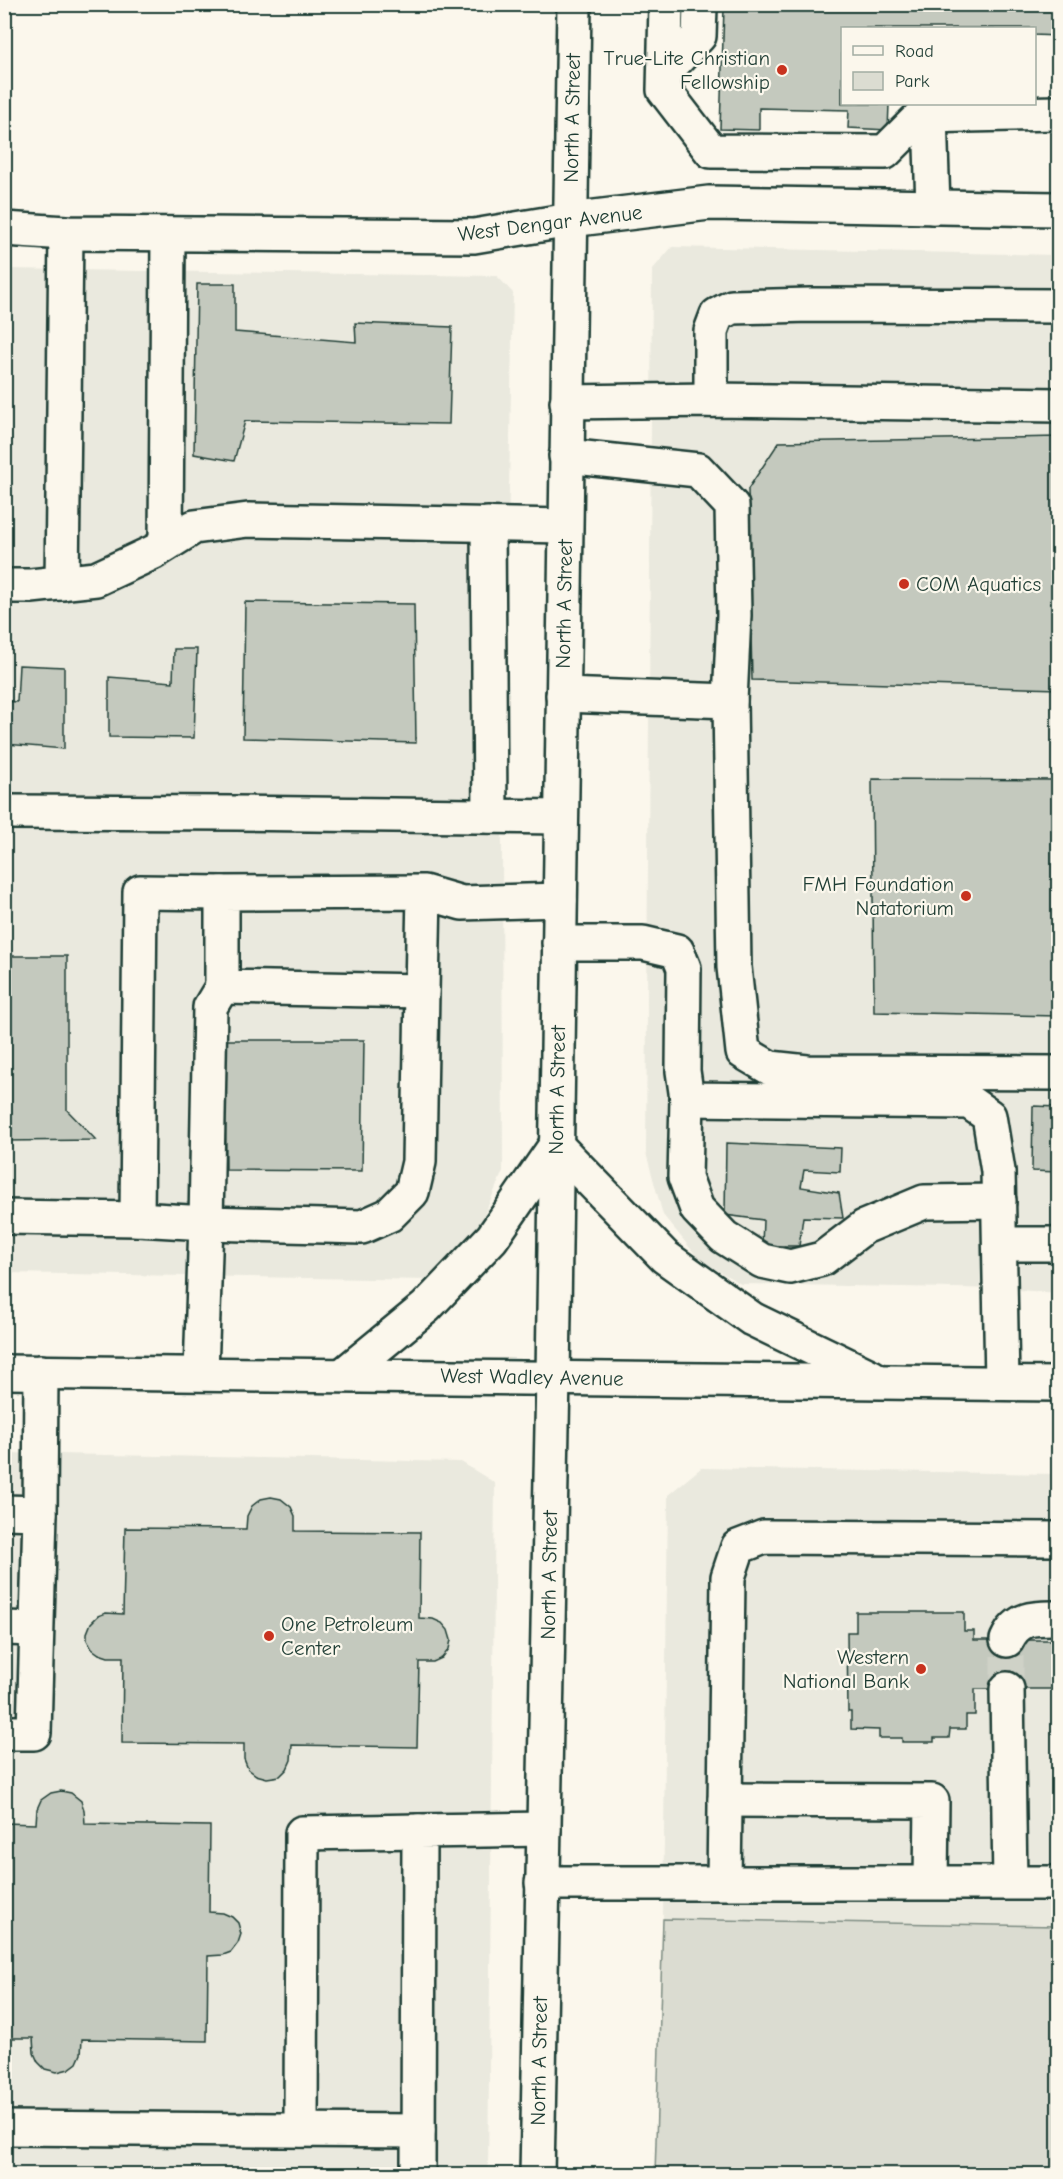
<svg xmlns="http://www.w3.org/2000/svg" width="1063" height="2179" viewBox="0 0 1063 2179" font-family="'Comic Neue',sans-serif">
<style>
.built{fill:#eae9de}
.green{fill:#dbdcd1;stroke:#7d8c82;stroke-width:1.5}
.building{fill:#c4c9be;stroke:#1f3d34;stroke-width:1.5}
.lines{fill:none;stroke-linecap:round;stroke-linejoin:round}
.minor-tunnel{stroke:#cfd2c7;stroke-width:33;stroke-dasharray:33 16;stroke-linecap:butt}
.minor-casing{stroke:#1f3d34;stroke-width:38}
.major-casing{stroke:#1f3d34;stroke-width:38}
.minor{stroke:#fbf7ec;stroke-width:33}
.major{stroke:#fbf7ec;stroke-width:33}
.poi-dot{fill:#c8321e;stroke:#fbf7ec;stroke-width:2}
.labels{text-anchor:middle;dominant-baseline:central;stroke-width:4.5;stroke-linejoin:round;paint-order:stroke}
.poi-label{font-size:21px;fill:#1f3d34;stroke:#fbf7ec;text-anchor:end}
.street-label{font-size:21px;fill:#1f3d34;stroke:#fbf7ec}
</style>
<rect width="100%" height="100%" fill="#fbf7ec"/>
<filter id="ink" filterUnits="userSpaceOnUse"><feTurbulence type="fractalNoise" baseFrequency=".0167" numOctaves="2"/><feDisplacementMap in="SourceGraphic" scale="12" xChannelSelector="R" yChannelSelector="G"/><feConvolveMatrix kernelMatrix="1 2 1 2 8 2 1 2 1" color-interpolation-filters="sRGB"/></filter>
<g filter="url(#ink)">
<g class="built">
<path d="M672 247 1058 255V1293L1006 1289 741 1284 700 1260 663 1215 646 1153 652 270Z"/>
<path d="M5 269 497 276 513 293 502 832 503 1171 482 1220 432 1280 5 1273Z"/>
<path d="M5 1453 461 1462 495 1483 488 2174H5Z"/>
<path d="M701 1468 1058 1474V1926L663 1919 668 1495Z"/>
</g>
<path class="green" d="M663 1919 1058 1926V2174H655Z"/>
<g class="building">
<path d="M678 4H1058V36L1034 35V28H842V104H889L888 130 848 128 849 110 759 108V130L720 129 724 8 678 7Z"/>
<path d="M197 284H235V332L356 342 355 323 452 327 449 424 245 421 234 461 194 454Z"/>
<path d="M1058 437V689L752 680 748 489 779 442Z"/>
<path d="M245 602 414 604 416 743 243 738Z"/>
<path d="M174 649H197L194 738 109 737V677L173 682Z"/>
<path d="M19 665 64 667V749L6 744 4 762V701L17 702Z"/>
<path d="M872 779 1058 780V1016L874 1012Z"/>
<path d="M4 956H67V1110L96 1140 4 1141Z"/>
<path d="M224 1040H364L362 1171 226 1170Z"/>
<path d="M1033 1106 1058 1107V1172L1032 1171Z"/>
<path d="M726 1143 841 1148 840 1172 804 1170 801 1187 839 1193 843 1218 803 1217 799 1246H762L763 1220 725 1215Z"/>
<path d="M271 1497 281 1499 291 1507 295 1516V1531L420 1532 419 1618 433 1619 442 1623 448 1630 451 1640 449 1649 442 1658 433 1662H419L417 1747 292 1745 291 1760 287 1769 280 1776 267 1778 256 1775 248 1769 244 1759V1744L122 1743 123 1657H108L99 1654 92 1649 87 1640V1633L91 1623 98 1616 106 1613 123 1614 125 1528 246 1529 247 1516 252 1506 261 1499Z"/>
<path d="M856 1612H964V1631H974V1640H1057V1689H975V1715H966V1729H950L949 1738H934V1742H902V1738H879V1730L851 1729V1712H848L847 1632H856Z"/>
<path d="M61 1791 71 1793 81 1801 84 1810 85 1824 210 1826 209 1912 223 1913 232 1917 238 1923 241 1934 238 1943 231 1952 223 1955 208 1956 207 2041 82 2039 81 2054 77 2063 69 2069 57 2072 45 2069 38 2062 34 2053 33 2038H4V1823L36 1824 37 1809 41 1800 51 1793Z"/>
</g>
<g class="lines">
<path class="minor-tunnel" d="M1007 1689V1640"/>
<g class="minor-casing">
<g id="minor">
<path d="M666 4 664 90 711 151 885 152 921 116 1058 113"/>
<path d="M665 72 699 36 700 7"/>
<path d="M930 115 933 207"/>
<path d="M4 229 66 233 474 236 570 220 709 203 1058 209"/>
<path d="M711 400V331L717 315 732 307 810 305 1058 306"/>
<path d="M567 402 711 400 1058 405"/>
<path d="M566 456 698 470 732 506 734 615 730 701"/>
<path d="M488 524 490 816"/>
<path d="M166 544 168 234"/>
<path d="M62 583 66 233"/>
<path d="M4 586H31L96 579 154 552 194 527 248 520 565 526"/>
<path d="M563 695 730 701 734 967 743 1052 770 1068 807 1072 1058 1073"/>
<path d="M4 812 235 813 561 817"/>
<path d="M424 892 422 991 222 987V893L424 892 462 903 560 900"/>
<path d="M559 943H643L677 951 684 968 683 1071 687 1099 969 1102 989 1116 998 1171 1002 1383"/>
<path d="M687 1099 685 1177 697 1209 724 1237 762 1261 790 1267 822 1259 864 1227 924 1202 999 1201"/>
<path d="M4 1217 137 1219 206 1223 210 1007 222 987"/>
<path d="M137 1219 140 892 222 893"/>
<path d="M1000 1244H1058"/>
<path d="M201 1373 206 1223 362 1227 389 1215 412 1192 419 1162 422 991"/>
<path d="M4 1512 40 1513 41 1372"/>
<path d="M4 1628 36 1629"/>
<path d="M1007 1640C1018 1616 1036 1618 1058 1618"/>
<path d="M1007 1689 1010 1882"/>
<path d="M4 1733H34L40 1513"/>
<path d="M725 1800 932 1801 931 1882"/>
<path d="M724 1882 728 1577 738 1547 764 1537 1058 1539"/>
<path d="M542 1883H1058"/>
<path d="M4 2128 418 2131"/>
<path d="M301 2130 302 1833 419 1831"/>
<path d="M418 2174 419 1831 544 1829"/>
</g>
</g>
<g class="major-casing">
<g id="major">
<path d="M4 1372 1058 1384"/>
<path d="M343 1375 426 1307 492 1238 556 1145 665 1257 752 1319 872 1377"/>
<path d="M537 2174 553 1377 574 4"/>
</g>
</g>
<use href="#minor" class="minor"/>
<use href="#major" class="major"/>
</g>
</g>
<g class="poi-dot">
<circle cx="782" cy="70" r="6"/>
<circle cx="904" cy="584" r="6"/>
<circle cx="966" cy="896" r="6"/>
<circle cx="269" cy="1636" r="6"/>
<circle cx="921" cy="1669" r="6"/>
</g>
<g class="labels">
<g class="poi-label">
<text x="770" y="58">True-Lite Christian<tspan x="770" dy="24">Fellowship</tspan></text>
<text x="916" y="584" text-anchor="start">COM Aquatics</text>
<text x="954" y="884">FMH Foundation<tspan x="954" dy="24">Natatorium</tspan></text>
<text x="281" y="1624" text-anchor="start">One Petroleum<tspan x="281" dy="24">Center</tspan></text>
<text x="909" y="1657">Western<tspan x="909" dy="24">National Bank</tspan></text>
</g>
<g class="street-label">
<text transform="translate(572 118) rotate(-89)">North A Street</text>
<text transform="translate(550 223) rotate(-7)">West Dengar Avenue</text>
<text transform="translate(564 604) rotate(-89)">North A Street</text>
<text transform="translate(557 1090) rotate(-89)">North A Street</text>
<text transform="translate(532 1377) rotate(1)">West Wadley Avenue</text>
<text transform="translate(549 1575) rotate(-89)">North A Street</text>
<text transform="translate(539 2061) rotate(-89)">North A Street</text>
</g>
</g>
<rect width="1063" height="2179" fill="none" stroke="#fbf7ec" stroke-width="24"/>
<rect x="12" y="12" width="1039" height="2155" fill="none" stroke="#1f3d34" stroke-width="2" filter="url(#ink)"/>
<rect x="841" y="27" width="195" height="78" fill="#fbf7ec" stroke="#a3ada2" stroke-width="1.5"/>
<rect x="853" y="46" width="30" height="9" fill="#fbf7ec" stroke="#a3ada2" stroke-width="1.5"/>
<text x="895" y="57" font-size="18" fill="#1f3d34">Road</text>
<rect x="853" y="72" width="30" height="18" fill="#dbdcd1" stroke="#a3ada2" stroke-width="1.5"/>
<text x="895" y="87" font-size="18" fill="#1f3d34">Park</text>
</svg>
